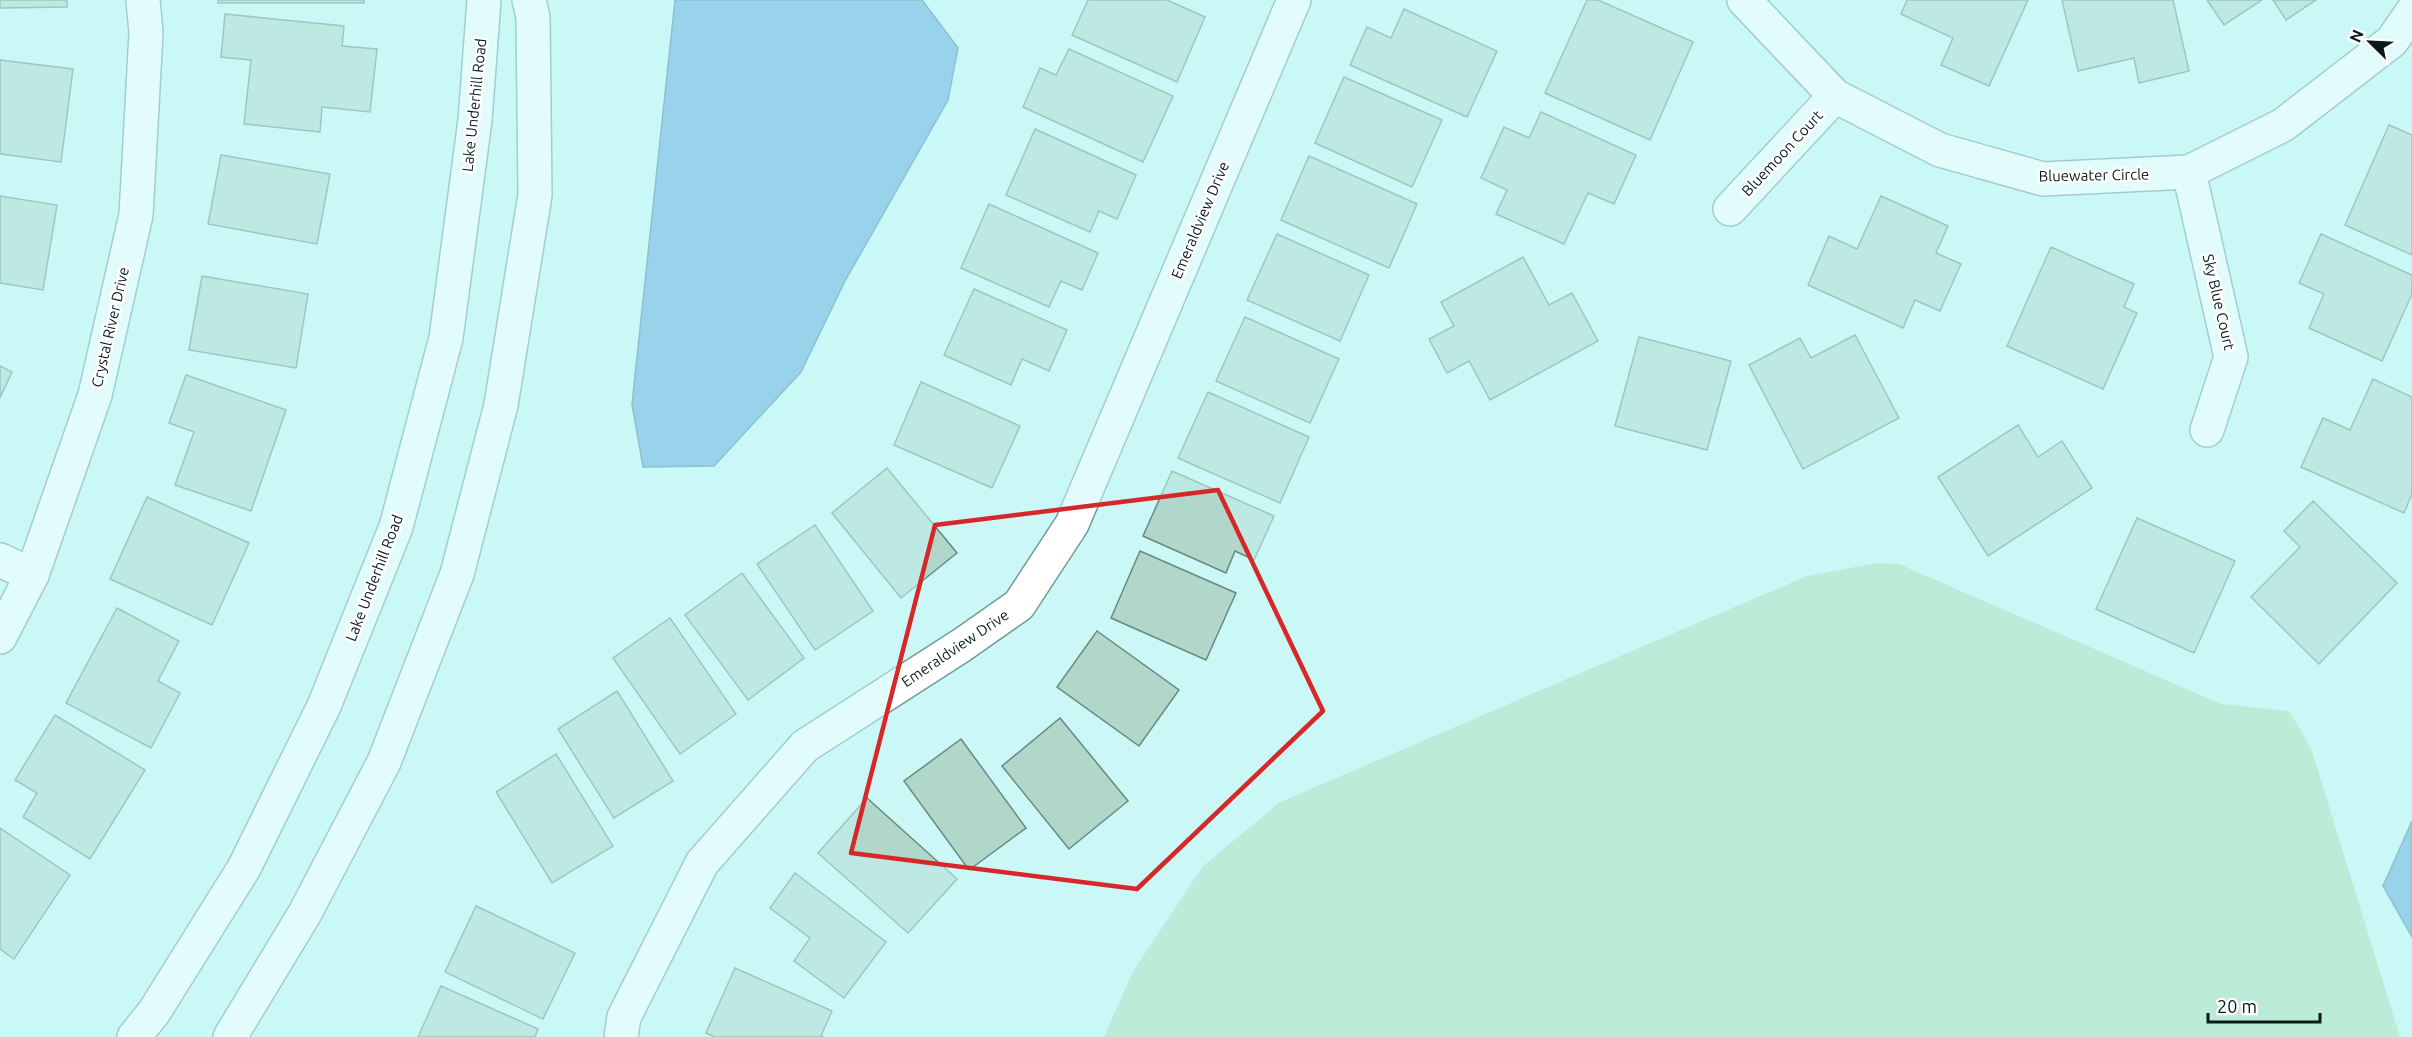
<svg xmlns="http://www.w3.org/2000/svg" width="2412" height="1037" viewBox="0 0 2412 1037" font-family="Ubuntu,sans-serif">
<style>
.green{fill:#acdbb1}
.water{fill:#5ea7dc;stroke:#447da2;stroke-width:1.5}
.building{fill:#b0d7c9;stroke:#668b7e;stroke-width:1.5}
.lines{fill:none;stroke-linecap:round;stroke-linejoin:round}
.minor-casing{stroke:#709b9a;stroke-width:36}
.minor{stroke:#fff;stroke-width:33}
.marked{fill:none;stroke:#d62828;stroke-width:4.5;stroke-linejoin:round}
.labels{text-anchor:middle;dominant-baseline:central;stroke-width:5;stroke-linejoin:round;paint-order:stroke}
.street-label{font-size:15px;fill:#091a1a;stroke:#fff}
</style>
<rect width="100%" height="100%" fill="#cbf8f7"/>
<path class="green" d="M1877 563 1899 564 2221 704 2289 711 2311 748 2400 1037H1104L1132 973 1203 866 1280 802 1807 576Z"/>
<g class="water">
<path d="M675 0H922L958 48 948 100 845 281 801 372 714 466 643 467 632 404Z"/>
<path d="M2412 821V937L2383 886Z"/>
</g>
<g class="building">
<path d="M0 0H67V7L0 8Z"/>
<rect x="218" y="0" width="146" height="3"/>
<path d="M1088 0H1167L1205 17 1177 82 1072 35Z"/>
<path d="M1587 0H1598L1693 42 1650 140 1545 93Z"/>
<path d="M1907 0H2028L1989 86 1941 65 1953 38 1901 14Z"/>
<path d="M2062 0H2173L2189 71 2139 83 2134 58 2078 71Z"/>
<path d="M2207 0H2262L2224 25Z"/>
<path d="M2273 0H2316L2286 20Z"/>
<path d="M1404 9 1497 51 1467 117 1350 65 1367 27 1391 38Z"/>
<path d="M225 14 344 26 342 46 377 49 370 112 322 107 320 132 244 124 251 60 221 57Z"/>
<path d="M1069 49 1173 96 1143 162 1023 107 1040 68 1056 75Z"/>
<path d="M0 60 73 69 61 162 0 154Z"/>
<path d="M1344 77 1442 120 1412 187 1315 143Z"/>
<path d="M1541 112 1636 155 1614 204 1588 193 1564 244 1496 214 1507 190 1481 178 1504 127 1529 138Z"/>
<path d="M2389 125 2412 135V255L2345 225Z"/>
<path d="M1035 129 1136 175 1117 219 1099 211 1090 232 1006 195Z"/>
<path d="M221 155 330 174 317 244 208 224Z"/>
<path d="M1309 156 1417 204 1389 268 1281 220Z"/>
<path d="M0 196 57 205 43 290 0 283Z"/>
<path d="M1881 196 1948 226 1936 253 1961 264 1940 311 1915 300 1903 328 1808 285 1829 236 1857 249Z"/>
<path d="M989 204 1098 253 1082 290 1061 281 1049 307 961 268Z"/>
<path d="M1277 234 1369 275 1340 341 1247 300Z"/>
<path d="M2321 234 2412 275V294L2382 361 2309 328 2324 294 2299 283Z"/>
<path d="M2051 247 2134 284 2124 307 2137 313 2103 389 2007 346Z"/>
<path d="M1523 257 1549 305 1572 293 1598 341 1490 400 1469 361 1447 373 1429 339 1454 326 1441 302Z"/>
<path d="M202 276 308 294 296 368 189 350Z"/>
<path d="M974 289 1067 330 1049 371 1022 359 1011 385 944 355Z"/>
<path d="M1245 317 1339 359 1310 423 1216 381Z"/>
<path d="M1855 335 1899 418 1803 469 1749 365 1800 338 1811 358Z"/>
<path d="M1639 337 1731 361 1707 450 1615 426Z"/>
<path d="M0 366 12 372 0 398Z"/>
<path d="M186 375 286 410 251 511 175 485 194 432 169 423Z"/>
<path d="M2373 379 2412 397V494L2404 513 2301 467 2323 418 2350 430Z"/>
<path d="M921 382 1020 426 992 488 894 445Z"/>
<path d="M1208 392 1309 437 1280 503 1178 458Z"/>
<path d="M2018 425 2038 457 2062 441 2092 488 1988 556 1938 477Z"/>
<path d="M887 468 957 553 901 598 832 513Z"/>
<path d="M1172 471 1274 516 1254 560 1235 551 1226 573 1143 536Z"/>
<path d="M147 497 249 543 212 625 110 579Z"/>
<path d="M2313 501 2397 583 2319 664 2251 597 2300 547 2284 531Z"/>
<path d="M2137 518 2235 561 2194 653 2096 609Z"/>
<path d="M815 525 873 611 815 650 757 564Z"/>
<path d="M1140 551 1236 593 1206 660 1111 618Z"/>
<path d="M742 573 804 658 748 700 685 615Z"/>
<path d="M117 608 179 641 158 681 180 693 151 748 66 703Z"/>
<path d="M670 618 736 714 680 754 613 658Z"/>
<path d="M1097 631 1179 690 1139 746 1057 687Z"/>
<path d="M617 691 673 781 614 818 558 729Z"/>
<path d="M55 715 145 770 90 859 23 817 37 793 15 780Z"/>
<path d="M1060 718 1128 801 1069 849 1002 766Z"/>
<path d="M961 739 1026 828 969 870 904 781Z"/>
<path d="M556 754 613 846 552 883 496 792Z"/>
<path d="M867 798 957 879 908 933 818 853Z"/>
<path d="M0 828 70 875 14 959 0 949Z"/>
<path d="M795 873 886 942 844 998 794 961 810 938 770 908Z"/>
<path d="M476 906 575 953 543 1019 445 972Z"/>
<path d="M735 968 832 1011 821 1036 824 1037H715L706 1033Z"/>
<path d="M441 986 538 1029 535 1037H418Z"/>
</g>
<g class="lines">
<g class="minor-casing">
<g id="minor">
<path d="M1744 0 1835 96 1940 150 2043 179 2189 172 2283 125 2392 41 2412 12"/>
<path d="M2189 172 2231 357 2207 430"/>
<path d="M1730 209 1835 96"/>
<path d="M0 560 32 575"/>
<path d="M0 637 32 575 95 395 136 215 146 33 143 0"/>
<path d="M134 1037 154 1012 244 868 324 706 396 527 446 338 475 120 484 0"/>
<path d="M230 1037 305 913 384 762 457 574 501 405 535 195 533 17 529 0"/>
<path d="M621 1037 624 1017 702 863 805 746 962 645 1019 605 1072 524 1294 0"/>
</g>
</g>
<use href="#minor" class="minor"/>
</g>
<path d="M0 0H2412V1037H0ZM1218 490 1323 711 1137 889 851 853 935 525Z" fill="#cbf8f7" fill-opacity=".55" fill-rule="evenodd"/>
<path class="marked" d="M1218 490 1323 711 1137 889 851 853 935 525Z"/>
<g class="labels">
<g class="street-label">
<text transform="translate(474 105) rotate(-84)">Lake Underhill Road</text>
<text transform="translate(1782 153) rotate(-47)">Bluemoon Court</text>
<text transform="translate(2094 175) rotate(-1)">Bluewater Circle</text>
<text transform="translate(1200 220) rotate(-67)">Emeraldview Drive</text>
<text transform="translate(2219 302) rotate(77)">Sky Blue Court</text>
<text transform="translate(110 327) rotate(-77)">Crystal River Drive</text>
<text transform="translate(374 578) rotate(-69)">Lake Underhill Road</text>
<text transform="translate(955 648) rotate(-34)">Emeraldview Drive</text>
</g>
</g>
<g transform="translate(2370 42) rotate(294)" stroke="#ffffff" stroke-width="4.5" paint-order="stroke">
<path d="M0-4.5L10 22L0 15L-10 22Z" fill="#091a1a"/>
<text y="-9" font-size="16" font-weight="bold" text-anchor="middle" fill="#091a1a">N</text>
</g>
<path d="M2208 1013v9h112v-9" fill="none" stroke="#091a1a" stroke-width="3"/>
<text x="2217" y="1013" font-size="18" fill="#091a1a" stroke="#ffffff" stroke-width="4.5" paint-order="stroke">20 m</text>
</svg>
